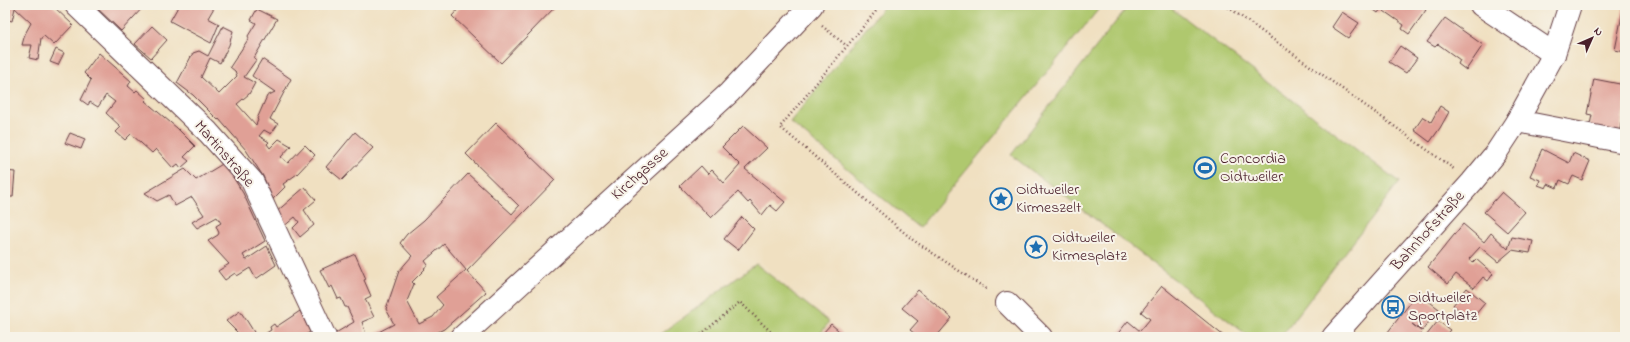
<svg xmlns="http://www.w3.org/2000/svg" width="1630" height="342" viewBox="0 0 1630 342" font-family="'Indie Flower',sans-serif">
<style>
.green{fill:#afc86e;stroke:#7c744c}
.building{fill:#e0a096;fill-rule:evenodd}
.lines{fill:none;stroke-linecap:round;stroke-linejoin:round}
.minor-casing{stroke:#633c42;stroke-width:24}
.path{stroke:#633c42;stroke-width:2.5;stroke-dasharray:1 3;stroke-linecap:butt}
.minor{stroke:#fff;stroke-width:22}
.labels{text-anchor:middle;dominant-baseline:central;stroke-width:4;stroke-linejoin:round;paint-order:stroke}
.street-label{font-size:16px;fill:#4a1f2b;stroke:#f7f3e8}
.poi-label{font-size:16px;fill:#4a1f2b;stroke:#f7f3e8;text-anchor:start}
</style>
<rect width="100%" height="100%" fill="#f7f3e8"/>
<filter id="ink" filterUnits="userSpaceOnUse"><feTurbulence type="fractalNoise" baseFrequency=".025" numOctaves="2"/><feDisplacementMap in="SourceGraphic" scale="8" xChannelSelector="R" yChannelSelector="G"/><feConvolveMatrix kernelMatrix="1 2 1 2 8 2 1 2 1" color-interpolation-filters="sRGB"/></filter>
<filter id="wash" filterUnits="userSpaceOnUse"><feTurbulence type="fractalNoise" baseFrequency=".012" numOctaves="4" result="noise"/><feDisplacementMap in="SourceGraphic" scale="16" xChannelSelector="R" yChannelSelector="G"/><feGaussianBlur stdDeviation="0.9" result="paint"/><feColorMatrix in="noise" values="0 0 0 0 0 0 0 0 0 0 0 0 0 0 0 0 0 1.4 0 .05"/><feComposite in="paint" operator="in"/></filter>
<g filter="url(#wash)">
<rect width="100%" height="100%" fill="#f0e0c1"/>
<g class="green">
<path d="M885 5H1102L919 228 790 122Z"/>
<path d="M1129 5H1167L1399 182 1281 337H1250L1011 155Z"/>
<path d="M756 264 829 322 818 337H657Z"/>
</g>
<g id="blocks">
<g class="building">
<path d="M5 5H52L73 25 54 45 44 36 41 38 38 60 29 58 32 45H22L25 34 31 23 15 8 12 21 5 19Z"/>
<path d="M94 5H145L121 31Z"/>
<path d="M179 5H213L215 6 208 18 219 24 211 43 170 21Z"/>
<path d="M462 5H557L501 63 452 16Z"/>
<path d="M1371 5H1419L1426 10 1409 34 1402 29 1404 25 1381 9 1378 13 1370 7Z"/>
<path d="M1624 5H1625V52L1615 50Z"/>
<path d="M257 9 277 19 254 58 256 60 244 77 255 83 249 94 237 104 256 125 258 120 257 119 267 96 275 92 252 76 262 59 291 79 270 119 278 124 271 134 264 130 259 136 269 142 267 144 270 148 279 139 291 146 281 157 288 163 305 145 315 155 297 174 283 184 285 187 273 199 263 176 246 150 219 119 218 120 193 95 177 83 193 53 199 51 208 56 223 26 233 31 229 45 220 63 210 58 201 77 219 94 237 76 235 71 230 67 249 38 248 36 256 23 251 20Z"/>
<path d="M1342 12 1359 23 1348 38 1332 27Z"/>
<path d="M1445 18 1483 45 1466 70 1458 64 1460 60 1438 44 1435 47 1427 42Z"/>
<path d="M152 26 167 40 151 58 135 44Z"/>
<path d="M1400 46 1417 58 1406 73 1389 62Z"/>
<path d="M56 49 64 53 58 65 50 62Z"/>
<path d="M99 53 131 81 128 86 135 92 137 90 147 99 145 101 177 128 195 146 184 157 189 161 181 168 178 164 173 168 156 149 152 153 131 134 125 140 116 132 121 127 106 113 115 102 106 95 98 107 90 102 88 105 81 100 91 80 84 73Z"/>
<path d="M1594 79 1625 85V105L1619 134 1589 129 1592 115 1587 114Z"/>
<path d="M1440 106 1449 112 1440 128 1430 142 1414 130 1423 117 1431 122Z"/>
<path d="M496 123 555 180 467 271 486 292 444 329 428 337H369L394 324 386 309 399 271 412 256 400 243 407 234 424 220 468 174 512 214 519 206 466 154ZM444 244 466 270 436 297 443 305 433 317 419 324 407 301 414 284 412 282 425 269 424 268 428 265 425 261Z"/>
<path d="M743 126 767 148 745 169 785 202 777 211 770 205 762 215 750 201 748 203 738 192 711 218 680 186 701 166 708 174 712 170 724 183 740 165 722 147Z"/>
<path d="M355 132 373 148 342 180 326 167Z"/>
<path d="M70 133 85 139 81 149 65 143Z"/>
<path d="M1542 149 1569 163 1573 153 1590 161 1582 180 1573 176 1569 184 1560 180 1557 188 1548 184 1546 188 1538 185 1540 180 1530 176Z"/>
<path d="M224 163 243 193 265 241 243 255 246 260 267 246 276 265 256 279 250 268 237 276 235 273 225 280 218 271 229 264 208 241 218 235 219 233 216 226 221 223 217 217 197 228 192 222 204 215 192 197 175 206 169 195 157 201 145 193 185 169 196 180Z"/>
<path d="M5 171 15 172 13 197H5Z"/>
<path d="M305 187 316 200 304 210 314 225 300 237 293 228 299 222 295 217 282 228 275 213Z"/>
<path d="M1502 192 1525 212 1507 232 1484 212Z"/>
<path d="M742 217 754 229 738 250 724 239Z"/>
<path d="M1463 224 1484 242 1491 233 1508 249 1512 237 1533 241 1530 253 1512 250 1498 262 1480 247 1469 259 1473 262 1476 259 1493 274 1488 281 1483 277 1474 288 1456 274 1448 284 1428 267Z"/>
<path d="M355 254 366 279 364 280 371 296 365 299 374 317 362 322 367 337H329L354 322 347 307H345L341 298 338 299 332 286 329 288 320 270Z"/>
<path d="M1162 286 1225 337H1115L1128 321 1140 331 1150 319 1141 312Z"/>
<path d="M1467 288 1485 303 1471 320 1453 305Z"/>
<path d="M918 290 952 318 936 337H919L910 330 918 321 902 308Z"/>
<path d="M1418 293 1439 309 1422 331 1412 324 1422 332 1418 337H1384Z"/>
<path d="M240 311 247 321 257 337H242L226 321Z"/>
<path d="M300 311 310 332 302 337H260L271 330 270 327 274 324 276 327Z"/>
<path d="M1438 321 1450 330 1444 337H1428L1426 336Z"/>
<path d="M831 324 846 337H826L822 334Z"/>
</g>
</g>
</g>
<g filter="url(#ink)">
<use href="#blocks" fill-opacity="0" stroke="#633c42" stroke-width="1"/>
<g class="lines">
<g class="minor-casing">
<g id="minor">
<path d="M76 5 208 132 252 181 325 337"/>
<path d="M1481 5 1554 54"/>
<path d="M1517 121 1625 142"/>
<path d="M1007 303 1041 337"/>
<path d="M462 337 729 93 812 5"/>
<path d="M1333 337 1472 182 1496 153 1517 121 1554 54 1570 5"/>
</g>
</g>
<g class="path">
<path d="M881 5 780 127 913 240 988 290"/>
<path d="M1225 5 1454 169"/>
<path d="M822 26 847 46"/>
<path d="M698 337 740 302 776 337"/>
</g>
<use href="#minor" class="minor"/>
</g>
</g>
<defs>
<g id="stadium-ring" transform="scale(1.15)"><circle r="9.5" fill="#f7f3e8" stroke="#1f6fb2" stroke-width="1.5"/><path d="M0-5a6.5 5 0 1 0 0 10a6.5 5 0 1 0 0-10ZM-3.5-1.8h7v3.6h-7Z" fill="#1f6fb2"/></g>
<g id="sight-ring" transform="scale(1.15)"><circle r="9.5" fill="#f7f3e8" stroke="#1f6fb2" stroke-width="1.5"/><path d="M0-6L1.8-2.2L6-1.7L2.9 1.2L3.7 5.4L0 3.3L-3.7 5.4L-2.9 1.2L-6-1.7L-1.8-2.2Z" fill="#1f6fb2"/></g>
<g id="bus-ring" transform="scale(1.15)"><circle r="9.5" fill="#f7f3e8" stroke="#1f6fb2" stroke-width="1.5"/><path d="M-5-6H5V4H4V6H2V4H-2V6H-4V4H-5ZM-3.5-4V0h7V-4ZM-3.5 1.2v1.5H-2V1.2ZM2 1.2v1.5H3.5V1.2Z" fill="#1f6fb2"/></g>
</defs>
<g fill-rule="evenodd">
<use href="#stadium-ring" x="1205" y="168"/>
<use href="#sight-ring" x="1001" y="199"/>
<use href="#sight-ring" x="1036" y="247"/>
<use href="#bus-ring" x="1393" y="307"/>
</g>
<g class="labels">
<g class="street-label">
<text transform="translate(224 154) rotate(49)">Martinstraße</text>
<text transform="translate(640 174) rotate(-42)">Kirchgasse</text>
<text transform="translate(1428 231) rotate(-48)">Bahnhofstraße</text>
</g>
<g class="poi-label">
<text x="1220" y="159">Concordia<tspan x="1220" dy="18">Oidtweiler</tspan></text>
<text x="1016" y="190">Oidtweiler<tspan x="1016" dy="18">Kirmeszelt</tspan></text>
<text x="1052" y="238">Oidtweiler<tspan x="1052" dy="18">Kirmesplatz</tspan></text>
<text x="1408" y="298">Oidtweiler<tspan x="1408" dy="18">Sportplatz</tspan></text>
</g>
</g>
<rect width="1630" height="342" fill="none" stroke="#f7f3e8" stroke-width="20"/>
<g transform="translate(1592 38) rotate(45)" stroke="#f7f3e8" stroke-width="3" paint-order="stroke">
<path d="M0-3L7 15L0 10L-7 15Z" fill="#4a1f2b"/>
<text y="-6" font-size="11" font-weight="bold" text-anchor="middle" fill="#4a1f2b">N</text>
</g>
</svg>
